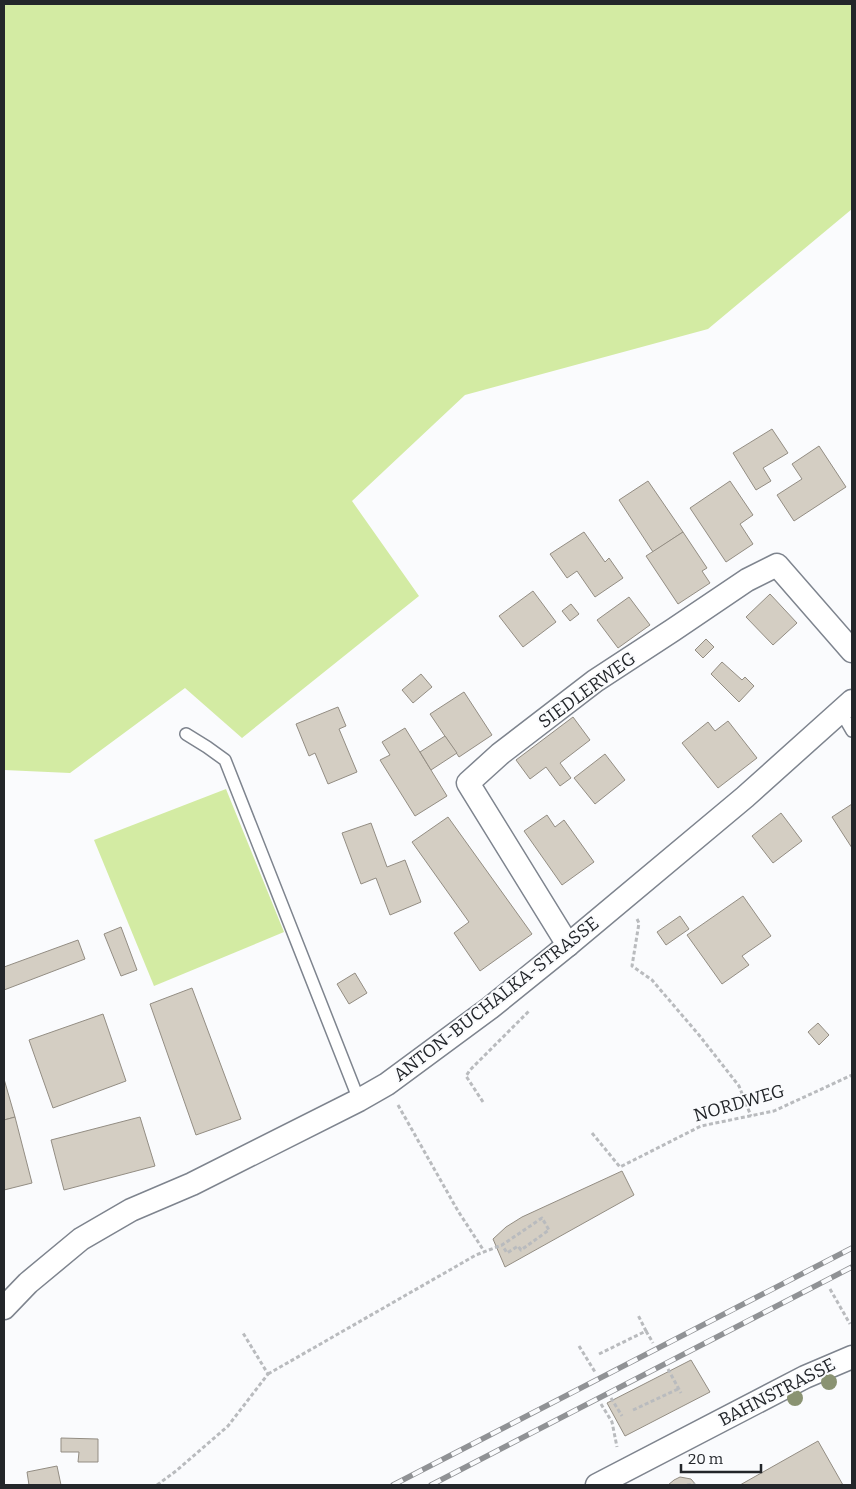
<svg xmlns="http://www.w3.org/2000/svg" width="856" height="1489" viewBox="0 0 856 1489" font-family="Bitter,serif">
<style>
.green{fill:#d3eba3}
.building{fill:#d4cec3;stroke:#938d83}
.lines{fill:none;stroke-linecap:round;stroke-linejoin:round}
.service-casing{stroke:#7e848e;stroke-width:14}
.minor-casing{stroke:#7e848e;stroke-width:25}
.path{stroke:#b9bbbe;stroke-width:3;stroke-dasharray:4 2.5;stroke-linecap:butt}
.service{stroke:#fff;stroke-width:11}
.minor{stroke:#fff;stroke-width:22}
.rail-casing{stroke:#909295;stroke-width:5.5}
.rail{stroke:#fafbfd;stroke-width:4;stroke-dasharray:11;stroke-linecap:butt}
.tree{fill:#8a9372}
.labels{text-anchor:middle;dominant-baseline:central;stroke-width:4;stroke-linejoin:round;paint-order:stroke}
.street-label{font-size:18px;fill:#23262a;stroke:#fafbfd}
</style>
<rect width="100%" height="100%" fill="#fafbfd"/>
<g class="green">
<path d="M4 4H852V209L708 329 465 395 352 501 419 596 242 738 185 688 70 773 4 770Z"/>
<path d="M226 789 284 932 154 986 94 840Z"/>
</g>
<g class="building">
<path d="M772 429 788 453 763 468 771 481 756 490 733 453Z"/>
<path d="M819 446 846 487 794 521 777 495 802 479 792 464Z"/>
<path d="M648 481 683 532 653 552 619 500Z"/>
<path d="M730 481 753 515 740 524 753 544 726 562 690 508Z"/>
<path d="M584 532 605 562 609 558 623 578 595 597 577 571 567 578 550 554Z"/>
<path d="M683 532 707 568 702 571 710 583 678 604 646 556Z"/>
<path d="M533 591 556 622 523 647 499 616Z"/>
<path d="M770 594 797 623 773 645 746 617Z"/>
<path d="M629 597 650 625 618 648 597 620Z"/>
<path d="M571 604 579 614 570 621 562 611Z"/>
<path d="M706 639 714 647 703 658 695 650Z"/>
<path d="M722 662 742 680 745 677 754 686 739 702 711 674Z"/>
<path d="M421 674 432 687 413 703 402 690Z"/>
<path d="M464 692 492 735 459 757 430 714Z"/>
<path d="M338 707 346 726 339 729 357 772 328 784 315 753 309 756 296 724Z"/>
<path d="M573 717 590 740 560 763 571 778 560 786 546 767 530 779 516 760Z"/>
<path d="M728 721 757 758 718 788 682 743 708 722 715 731Z"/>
<path d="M405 728 447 796 415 816 380 760 390 755 382 742Z"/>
<path d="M445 736 457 753 431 770 420 752Z"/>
<path d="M605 754 625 780 595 804 574 778Z"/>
<path d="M852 804V848L832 817Z"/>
<path d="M781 813 802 841 773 863 752 836Z"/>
<path d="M547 815 555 827 564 820 594 862 562 885 524 831Z"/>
<path d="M448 817 532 934 480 971 454 933 469 922 412 842Z"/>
<path d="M371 823 387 867 405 860 421 902 390 915 376 878 361 884 342 833Z"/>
<path d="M743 896 771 936 742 956 749 965 722 984 687 935Z"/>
<path d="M680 916 689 929 666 945 657 932Z"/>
<path d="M121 927 137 970 121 976 104 934Z"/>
<path d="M78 940 85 959 4 990V967Z"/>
<path d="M355 973 367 993 349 1004 337 984Z"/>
<path d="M192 988 241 1119 196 1135 150 1004Z"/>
<path d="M103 1014 126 1081 53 1108 29 1040Z"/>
<path d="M818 1023 829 1035 819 1045 808 1032Z"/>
<path d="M4 1079 15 1117 4 1120Z"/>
<path d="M15 1117 32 1183 4 1190V1120Z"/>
<path d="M140 1117 155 1166 64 1190 51 1140Z"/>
<path d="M622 1171 634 1195 505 1267 493 1239 506 1227 522 1217Z"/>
<path d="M691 1360 710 1392 625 1436 607 1403Z"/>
<path d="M61 1438 98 1439V1462H78L79 1452H61Z"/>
<path d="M818 1441 843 1485H740Z"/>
<path d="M57 1466 61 1485H29L27 1472Z"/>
<path d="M680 1477 691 1479 696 1485H668L674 1480Z"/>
</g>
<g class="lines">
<g class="service-casing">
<g id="service">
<path d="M841 712 852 731"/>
<path d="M186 734 207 747 225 760 359 1100"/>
</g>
</g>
<g class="minor-casing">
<g id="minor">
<path d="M568 945 468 783 500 754 595 681 673 630 747 580 777 565 852 651"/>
<path d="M4 1308 28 1283 81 1239 131 1210 192 1184 359 1100 387 1084 490 1008 568 945 745 797 852 701"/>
<path d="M597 1485 805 1377 852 1357"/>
</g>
</g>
<g class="path">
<path d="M637 919 639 923 632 966 652 980 699 1035 739 1086 751 1116"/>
<path d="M483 1102 466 1076 470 1070 529 1011"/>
<path d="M398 1105 458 1211 484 1251"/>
<path d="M592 1133 620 1167 701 1126 774 1111 852 1075"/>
<path d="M830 1289 850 1324"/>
<path d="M646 1331 653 1343"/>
<path d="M579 1346 595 1372"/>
<path d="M599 1354 646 1331 638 1315"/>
<path d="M668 1369 681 1393"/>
<path d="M268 1374 476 1255 502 1245 542 1218 549 1230 521 1250 518 1246 507 1253 502 1245"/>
<path d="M611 1398 622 1416"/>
<path d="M601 1404 612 1422 617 1447"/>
<path d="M633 1410 678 1389"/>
<path d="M157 1485 176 1471 228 1426 268 1374 243 1333"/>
<path d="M687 1485 695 1484"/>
</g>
<use href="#service" class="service"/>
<use href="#minor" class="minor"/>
<g class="rail-casing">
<g id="rail">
<path d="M393 1485 852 1248"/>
<path d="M431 1485 852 1267"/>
</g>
</g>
<use href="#rail" class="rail"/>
</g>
<g class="tree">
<circle cx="829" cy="1382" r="8"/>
<circle cx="795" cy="1398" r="8"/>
</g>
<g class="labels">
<g class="street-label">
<text transform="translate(587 690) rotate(-36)">SIEDLERWEG</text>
<text transform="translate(496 999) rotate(-38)">ANTON-BUCHALKA-STRASSE</text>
<text transform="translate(739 1103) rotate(-16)">NORDWEG</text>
<text transform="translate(777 1392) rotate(-27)">BAHNSTRASSE</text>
</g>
</g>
<rect width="856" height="1489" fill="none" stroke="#23262a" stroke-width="10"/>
<path d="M681 1464v8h80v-8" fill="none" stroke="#23262a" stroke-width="2.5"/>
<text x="688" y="1464" font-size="15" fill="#23262a" stroke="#fafbfd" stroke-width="4" paint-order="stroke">20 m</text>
</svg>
